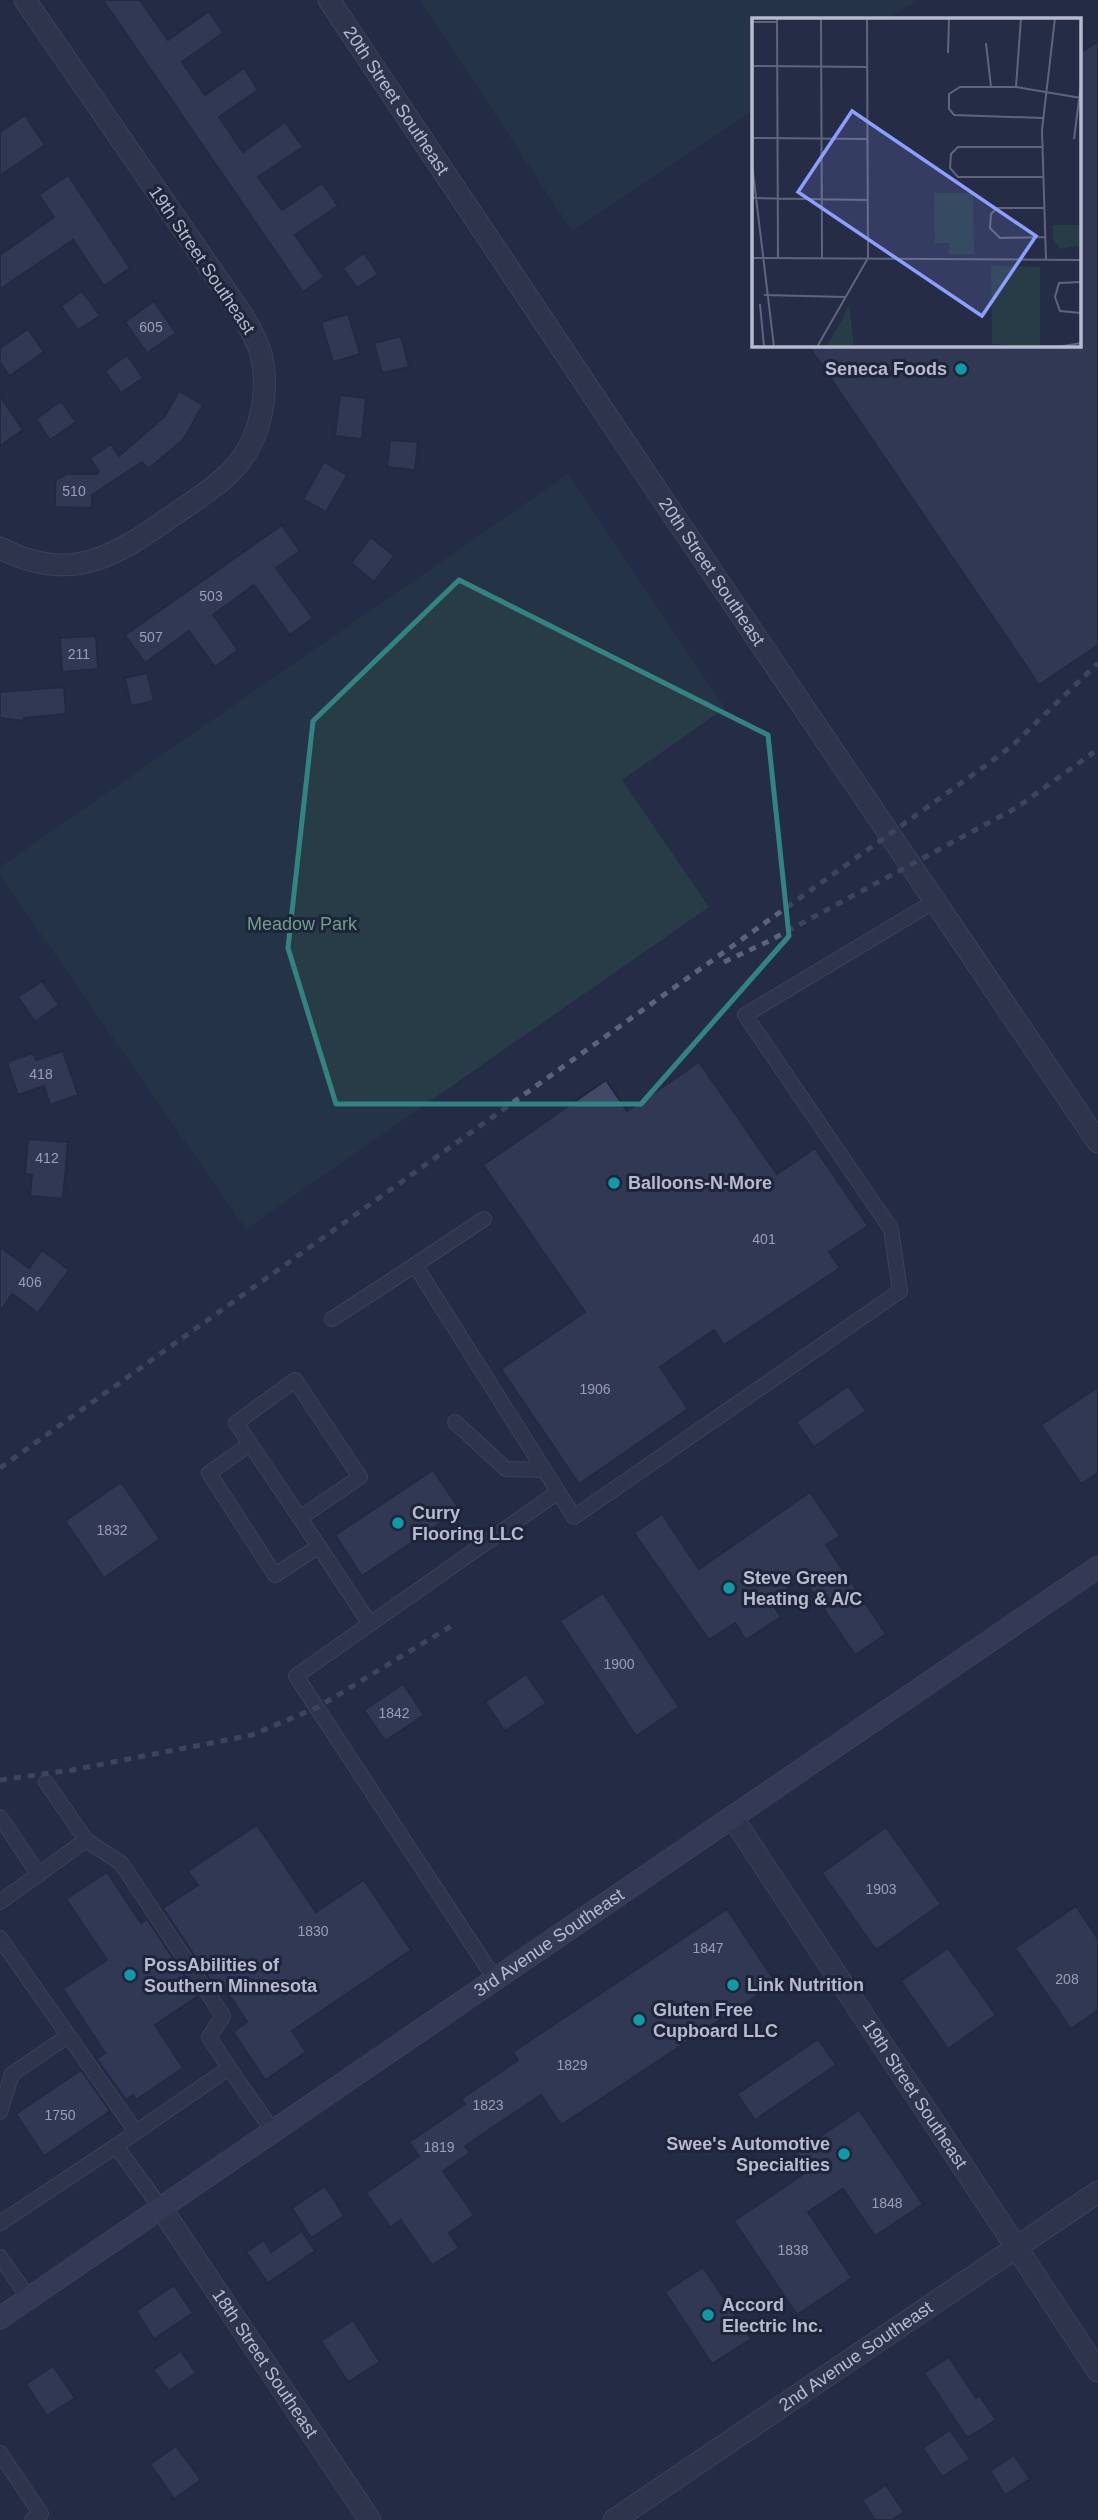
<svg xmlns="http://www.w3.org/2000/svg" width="1098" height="2520" viewBox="0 0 1098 2520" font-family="Arial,sans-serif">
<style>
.green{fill:#273c47}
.building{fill:#424866;stroke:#20263c;stroke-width:2}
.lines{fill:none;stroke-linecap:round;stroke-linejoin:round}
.service-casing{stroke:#555a6f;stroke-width:16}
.minor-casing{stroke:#555a6f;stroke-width:23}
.tertiary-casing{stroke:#555a6f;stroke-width:23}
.secondary-casing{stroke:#555a6f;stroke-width:23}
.service{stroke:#3a3f55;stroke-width:14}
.minor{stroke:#3a3f55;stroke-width:21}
.tertiary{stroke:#3a3f55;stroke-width:21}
.secondary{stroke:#474c68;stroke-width:21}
.rail{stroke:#5c627c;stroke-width:5;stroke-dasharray:7 7;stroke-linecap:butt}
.marked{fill:none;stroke:#318481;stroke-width:5;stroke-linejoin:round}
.culture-dot{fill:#0f9aa8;stroke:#1e243a;stroke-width:2.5}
.labels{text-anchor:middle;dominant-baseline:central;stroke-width:6;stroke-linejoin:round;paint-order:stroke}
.number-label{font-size:14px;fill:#9a9eb4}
.street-label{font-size:18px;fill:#b7bbce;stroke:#1e243a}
.poi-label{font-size:18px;font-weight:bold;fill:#b7bbce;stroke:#1e243a;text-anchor:start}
.park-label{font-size:18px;fill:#6da184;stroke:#1e243a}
.inset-road{fill:none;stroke:#5f657c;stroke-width:2}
.view{fill:#8c9fff;fill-opacity:0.15;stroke:#8c9fff;stroke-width:3.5}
.inset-edge{fill:none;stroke:#b7bbce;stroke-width:3.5}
</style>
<rect width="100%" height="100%" fill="#252c46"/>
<g class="green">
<path d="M420 0H917L888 19H753V110L572 231Z"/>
<path d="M568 474 725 708 622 780 709 907 246 1229 0 875V867Z"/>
</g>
<g class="building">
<path d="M103 0H140L168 40 209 11 223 33 182 62 205 95 244 68 258 90 219 117 243 152 285 122 303 147 258 177 282 210 322 183 338 206 295 235 324 277 303 292Z"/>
<path d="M1098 41V645L1039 685 808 345H1079V54Z"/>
<path d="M25 115 45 145 0 176V132Z"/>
<path d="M68 175 130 268 104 286 73 240 0 289V255L54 217 39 195Z"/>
<path d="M364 253 378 274 357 288 343 268Z"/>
<path d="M82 291 100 316 78 330 61 306Z"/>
<path d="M154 301 176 333 147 353 125 322Z"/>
<path d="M348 314 360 354 333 362 321 322Z"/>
<path d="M28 329 44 352 9 376 0 362V348Z"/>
<path d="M401 336 409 367 382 373 374 343Z"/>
<path d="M127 355 143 378 121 393 105 371Z"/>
<path d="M179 391 203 405 183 440 148 469 142 462 92 495V508L55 507V481L66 474H97L99 472 90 458 111 444 119 456 165 416Z"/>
<path d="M340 395 366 398 362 439 335 436Z"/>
<path d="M0 396 23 430 0 446Z"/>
<path d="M61 401 76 422 50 440 36 419Z"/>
<path d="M390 440 418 442 415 470 387 467Z"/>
<path d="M324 462 347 475 326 512 303 499Z"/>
<path d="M282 525 300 551 276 568 313 618 290 635 254 585 213 615 238 650 215 667 189 631 145 663 125 635Z"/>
<path d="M371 537 394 556 374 582 351 563Z"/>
<path d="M96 636 98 669 62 672 60 638Z"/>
<path d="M147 673 154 701 131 706 125 678Z"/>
<path d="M64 687 66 714 24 718V721L0 718V692Z"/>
<path d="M42 981 59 1005 35 1022 18 997Z"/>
<path d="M63 1051 78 1095 50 1105 44 1086 18 1095 7 1062 33 1053 36 1060Z"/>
<path d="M699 1062 777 1174 815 1148 868 1226 829 1252 840 1268 724 1345 714 1330 660 1367 688 1409 579 1484 501 1369 585 1312 483 1165 606 1080 627 1111Z"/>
<path d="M28 1139 68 1142 63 1199 30 1196 32 1175 25 1174Z"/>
<path d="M0 1247 29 1268 42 1250 69 1270 38 1313 12 1294 0 1312Z"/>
<path d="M848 1386 866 1411 814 1447 796 1422Z"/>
<path d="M1098 1387V1473L1081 1484 1041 1425Z"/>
<path d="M433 1470 460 1510 362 1576 335 1535Z"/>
<path d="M121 1482 160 1539 104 1578 65 1521Z"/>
<path d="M810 1492 840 1536 826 1545 886 1634 855 1655 803 1578 770 1600 781 1617 746 1640 735 1623 709 1640 634 1533 662 1514 699 1569Z"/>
<path d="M603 1593 679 1707 636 1736 560 1621Z"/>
<path d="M526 1674 546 1703 505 1731 485 1702Z"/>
<path d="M403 1684 424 1715 385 1741 364 1710Z"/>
<path d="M257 1825 316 1912 364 1880 411 1950 292 2031 306 2052 265 2080 233 2032 247 2022 220 1981 214 1985 163 1908 198 1885 188 1871Z"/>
<path d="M886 1827 941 1904 876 1950 822 1873Z"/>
<path d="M107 1872 141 1923 147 1919 198 1996 155 2025 183 2068 136 2100 133 2095 126 2100 97 2059 105 2053 63 1989 107 1960 66 1899Z"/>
<path d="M1076 1906 1098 1939V2010L1071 2029 1015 1948Z"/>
<path d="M727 1909 776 1983 561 2125 541 2095 465 2146 470 2153 443 2171 474 2215 449 2233 459 2248 432 2265 401 2220 390 2227 366 2193 419 2156 409 2142 465 2104 461 2099 518 2060 513 2052Z"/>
<path d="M948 1948 996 2015 948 2049 901 1981Z"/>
<path d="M818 2039 836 2065 755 2120 737 2094Z"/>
<path d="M81 2070 110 2111 44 2156 16 2114Z"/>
<path d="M859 2110 923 2204 875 2236 843 2189 808 2212 852 2278 797 2315 734 2221 809 2170 797 2152Z"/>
<path d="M325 2186 344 2216 311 2238 292 2208Z"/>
<path d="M302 2231 315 2251 268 2283 246 2252 264 2240 271 2252Z"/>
<path d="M703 2267 751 2339 712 2364 665 2292Z"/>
<path d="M174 2285 193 2313 154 2339 136 2311Z"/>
<path d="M353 2320 380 2362 348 2382 321 2341Z"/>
<path d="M181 2351 196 2373 169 2391 153 2370Z"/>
<path d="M949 2357 976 2398 979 2395 996 2420 967 2438 924 2373Z"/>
<path d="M53 2366 75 2398 47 2416 26 2384Z"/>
<path d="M950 2430 970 2459 942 2477 923 2448Z"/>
<path d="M176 2446 201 2480 174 2499 150 2464Z"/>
<path d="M1014 2455 1030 2479 1005 2495 990 2471Z"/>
<path d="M886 2485 904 2512 892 2520H875L862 2500Z"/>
</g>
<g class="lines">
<g class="service-casing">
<g id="service">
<path d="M415 1265 484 1219"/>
<path d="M332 1319 415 1265 574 1517 900 1291 891 1229 745 1015 935 901"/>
<path d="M295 1380 360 1477 300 1518 236 1423Z"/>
<path d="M455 1422 506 1469 543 1470"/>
<path d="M250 1444 209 1473 275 1575 319 1546"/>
<path d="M300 1518 370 1624"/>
<path d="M46 1782 86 1840 121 1863 223 2016 209 2037 229 2068 116 2146 161 2208"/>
<path d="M0 1817 39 1875"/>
<path d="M0 1902 86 1840"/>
<path d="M0 1938 136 2132"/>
<path d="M495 1979 296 1676 558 1492"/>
<path d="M229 2068 273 2131"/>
<path d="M0 2112 12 2074 68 2036"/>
<path d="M0 2223 116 2146"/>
<path d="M0 2257 29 2298"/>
<path d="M0 2453 41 2514 32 2520"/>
</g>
</g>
<g class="minor-casing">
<g id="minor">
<path d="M0 548C71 585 116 556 175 514 196 499 220 485 237 465 261 437 270 390 261 354 257 340 250 328 243 316L25 0"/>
<path id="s1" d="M732 1817 1098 2371"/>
<path id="s2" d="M161 2208 370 2520"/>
<path id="s3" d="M614 2520 1098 2192"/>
</g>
</g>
<g class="tertiary-casing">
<g id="tertiary">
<path id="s4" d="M329 0 672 513 1098 1142"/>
</g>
</g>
<g class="secondary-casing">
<g id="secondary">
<path id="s5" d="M0 2318 1098 1567"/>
</g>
</g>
<use href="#service" class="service"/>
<use href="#minor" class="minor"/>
<use href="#tertiary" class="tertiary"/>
<use href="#secondary" class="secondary"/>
<g class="rail">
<path d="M724 962 767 942 1016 808 1094 752"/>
<path d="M0 1468 985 766 1014 744 1098 663"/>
<path d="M0 1780 72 1770 252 1735 318 1707 453 1625"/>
</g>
</g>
<path d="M0 0H1098V2520H0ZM459 580 768 735 789 936 641 1104H336L288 948 313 721Z" fill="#252c46" fill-opacity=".55" fill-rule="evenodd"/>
<path class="marked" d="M459 580 768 735 789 936 641 1104H336L288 948 313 721Z"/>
<g class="culture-dot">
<circle cx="961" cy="369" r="7"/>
<circle cx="614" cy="1183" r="7"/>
<circle cx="398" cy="1523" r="7"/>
<circle cx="729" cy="1588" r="7"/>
<circle cx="130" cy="1975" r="7"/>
<circle cx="733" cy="1985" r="7"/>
<circle cx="639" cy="2020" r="7"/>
<circle cx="844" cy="2154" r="7"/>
<circle cx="708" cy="2315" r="7"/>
</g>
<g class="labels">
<g class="number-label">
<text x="151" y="327">605</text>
<text x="74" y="491">510</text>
<text x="211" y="596">503</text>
<text x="151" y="637">507</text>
<text x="79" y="654">211</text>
<text x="41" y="1074">418</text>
<text x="47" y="1158">412</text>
<text x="764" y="1239">401</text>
<text x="30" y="1282">406</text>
<text x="595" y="1389">1906</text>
<text x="112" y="1530">1832</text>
<text x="619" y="1664">1900</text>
<text x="394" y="1713">1842</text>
<text x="881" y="1889">1903</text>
<text x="313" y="1931">1830</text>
<text x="708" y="1948">1847</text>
<text x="1067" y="1979">208</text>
<text x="572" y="2065">1829</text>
<text x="488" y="2105">1823</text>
<text x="60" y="2115">1750</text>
<text x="439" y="2147">1819</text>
<text x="887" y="2203">1848</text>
<text x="793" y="2250">1838</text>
</g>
<g class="street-label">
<text stroke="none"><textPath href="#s4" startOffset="121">20th Street Southeast</textPath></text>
<text transform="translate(202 260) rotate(56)">19th Street Southeast</text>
<text stroke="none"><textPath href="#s4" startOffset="688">20th Street Southeast</textPath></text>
<text stroke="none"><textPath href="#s5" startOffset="665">3rd Avenue Southeast</textPath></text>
<text stroke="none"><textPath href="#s1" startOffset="332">19th Street Southeast</textPath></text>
<text stroke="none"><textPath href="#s3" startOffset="292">2nd Avenue Southeast</textPath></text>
<text stroke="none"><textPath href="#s2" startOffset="187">18th Street Southeast</textPath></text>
</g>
<g class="poi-label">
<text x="947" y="369" text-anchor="end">Seneca Foods</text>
<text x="628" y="1183">Balloons-N-More</text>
<text x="412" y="1513">Curry<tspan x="412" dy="21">Flooring LLC</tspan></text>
<text x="743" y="1578">Steve Green<tspan x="743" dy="21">Heating &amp; A/C</tspan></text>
<text x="144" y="1965">PossAbilities of<tspan x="144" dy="21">Southern Minnesota</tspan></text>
<text x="747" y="1985">Link Nutrition</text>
<text x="653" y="2010">Gluten Free<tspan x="653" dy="21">Cupboard LLC</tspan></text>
<text x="830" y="2144" text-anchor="end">Swee's Automotive<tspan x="830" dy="21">Specialties</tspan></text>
<text x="722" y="2305">Accord<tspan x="722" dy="21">Electric Inc.</tspan></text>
</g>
<g class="park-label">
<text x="302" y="924">Meadow Park</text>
</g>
</g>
<g transform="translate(752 18)">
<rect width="329" height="329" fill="#252c46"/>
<path d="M182 175H221L222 236H197V225H183ZM301 207H329V227L308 231 301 221ZM239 248 288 249V329L240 326ZM97 286 102 329H74L91 300Z" fill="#273c47"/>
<path class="inset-road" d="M25 0 26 241M69 0 70 241M0 4H25M234 25 239 69M196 35 197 0M0 48 115 49M264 69 269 0M291 100 202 97 197 91V76L208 69H264L329 80M0 120 115 121M322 121 329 66M291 129H206L199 136 198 150 206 159H292M0 146 22 329M0 180 115 182M293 190H245L239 196 238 210 248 220 294 219M0 240 329 242M294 242 290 112 303 0M329 264 307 265 303 279 308 293 329 295M12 277 94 279M8 286 12 329M65 329 116 240 115 0M306 329 329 325"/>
<path class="view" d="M100 93 284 218 230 298 46 174Z"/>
<rect width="329" height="329" class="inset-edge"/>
</g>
</svg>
